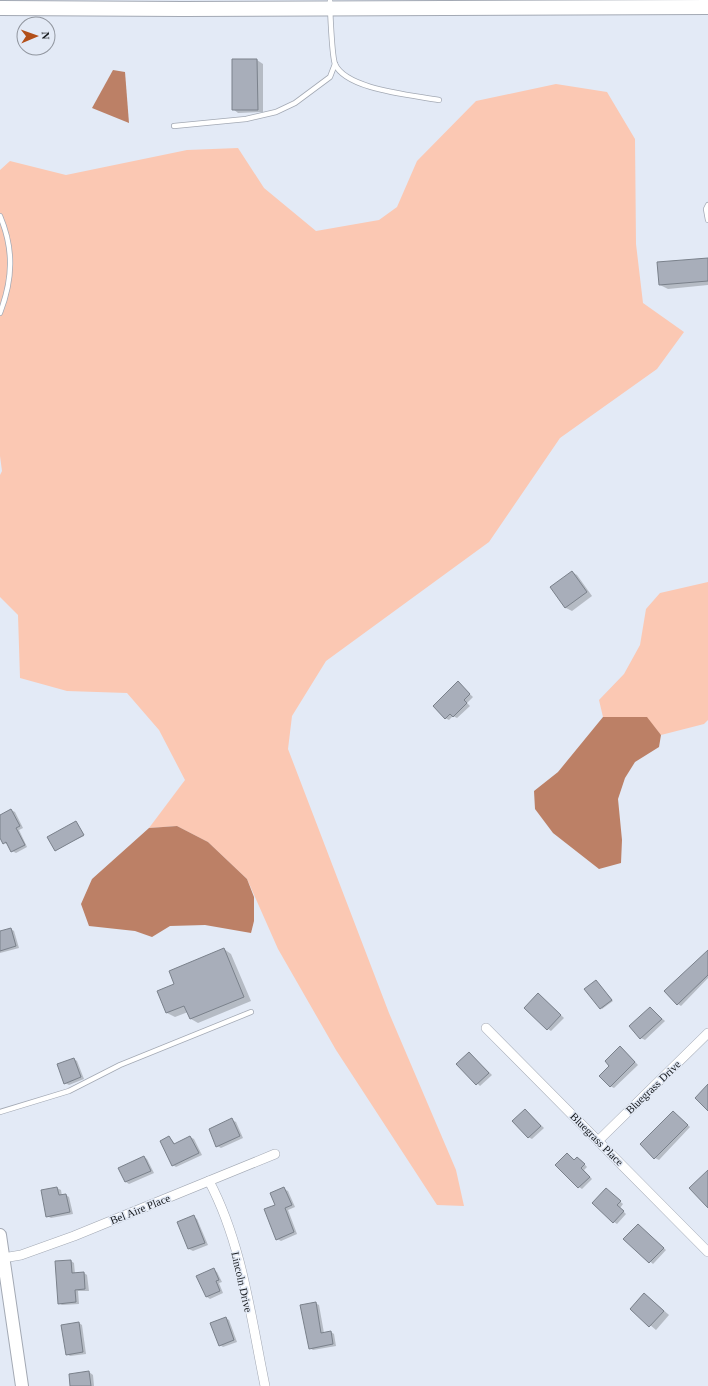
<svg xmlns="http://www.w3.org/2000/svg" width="708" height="1386" viewBox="0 0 708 1386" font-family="'Times New Roman',serif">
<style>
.green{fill:#fbc8b3}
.water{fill:#bc8066}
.shadow{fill:#0003}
.building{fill:#a8aeba;stroke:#7a818b}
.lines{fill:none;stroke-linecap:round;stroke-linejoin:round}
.lane-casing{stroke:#a3a9b4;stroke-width:6}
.street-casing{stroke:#a3a9b4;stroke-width:10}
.secondary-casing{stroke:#a3a9b4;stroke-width:14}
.primary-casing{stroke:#a3a9b4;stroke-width:16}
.lane{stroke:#fff;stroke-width:4.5}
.street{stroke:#fff;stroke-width:9}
.secondary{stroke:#fff;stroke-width:12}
.primary{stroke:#fff;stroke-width:14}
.labels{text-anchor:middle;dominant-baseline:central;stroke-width:3;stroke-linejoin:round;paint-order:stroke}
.street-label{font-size:11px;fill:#16191d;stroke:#e3eaf6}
</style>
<rect width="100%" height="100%" fill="#e3eaf6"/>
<g class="green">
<path d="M556 84 607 92 635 139 636 244 643 303 684 332 657 369 560 438 489 542 326 661 292 716 288 749 389 1013 456 1170 464 1206 437 1205 336 1050 278 949 247 879 208 842 177 826 149 828 185 780 159 730 127 693 67 691 20 678 18 615 0 597V475L2 471 0 456V170L10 161 66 175 187 150 238 148 264 188 316 231 379 220 397 207 417 161 476 101Z"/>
<path d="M708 582V720L704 724 661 735 646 717H603L599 700 624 674 640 645 646 609 660 593Z"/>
</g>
<g class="water">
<path d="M113 70 125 72 129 123 92 108Z"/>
<path d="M603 717H647L661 735 659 747 635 762 625 778 618 799 622 840 621 863 599 869 553 833 535 809 534 791 558 772Z"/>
<path d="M177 826 208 842 247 879 254 897V921L251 933 205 925 170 926 152 937 135 931 89 926 81 904 92 879 149 828Z"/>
</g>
<g class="shadow">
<path d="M233 60H257L263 64V112L238 113 233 109Z"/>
<path d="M708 259V285L668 289 660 285Z"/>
<path d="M572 572 577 575 592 596 572 611 566 608 551 587Z"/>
<path d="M458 683 473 697 467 703 470 706 457 718 453 716 449 720 445 718Z"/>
<path d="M11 810 15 812 23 828 19 830 27 847 16 853 12 851 9 845 4 843 0 836V816Z"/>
<path d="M76 823 84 836 55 850Z"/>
<path d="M11 929 14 931 19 948 0 953V932Z"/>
<path d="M224 949 231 954 251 1001 198 1023 191 1019 188 1012 175 1017 167 1013 158 992 175 985Z"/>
<path d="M708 952V978L681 1006 678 1004Z"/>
<path d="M596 981 613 1001 602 1009 586 989Z"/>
<path d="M542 997 564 1018 551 1031 548 1029Z"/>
<path d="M650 1008 665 1021 645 1040 641 1038Z"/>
<path d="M621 1047 638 1065 614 1088 610 1086Z"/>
<path d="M469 1053 492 1075 480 1086 458 1064Z"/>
<path d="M74 1059 77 1061 84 1079 69 1085 65 1083Z"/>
<path d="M525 1110 544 1128 532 1139 528 1137Z"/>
<path d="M673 1112 690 1127 659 1160 655 1158Z"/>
<path d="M232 1120 236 1122 243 1138 221 1148 217 1146Z"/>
<path d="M169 1137 176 1145 190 1137 194 1139 202 1155 176 1167 173 1165Z"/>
<path d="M568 1154 575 1160 577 1158 581 1160 587 1167 584 1170 592 1179 582 1189 579 1187Z"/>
<path d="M144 1157 147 1159 154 1173 129 1184 126 1182Z"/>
<path d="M57 1188 61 1190 62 1196 66 1195 69 1197 73 1214 51 1218 47 1216Z"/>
<path d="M284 1189 288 1191 295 1207 288 1210 297 1234 281 1241 277 1239 276 1205Z"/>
<path d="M606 1189 623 1204 620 1208 626 1214 617 1224 614 1222Z"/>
<path d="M194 1217 197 1219 208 1245 193 1251 189 1249Z"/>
<path d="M638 1225 666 1250 653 1264 625 1239Z"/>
<path d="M71 1261 74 1263 75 1274 84 1273 87 1275 89 1291H78L79 1304 62 1305 59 1303Z"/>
<path d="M214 1270 217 1272 222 1282 219 1283 223 1293 210 1299 207 1297Z"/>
<path d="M645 1294 669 1315 656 1330 631 1309Z"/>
<path d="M315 1303 319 1305 324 1333 331 1332 334 1334 336 1346 313 1350 310 1348Z"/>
<path d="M226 1318 229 1320 237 1342 223 1347 220 1345Z"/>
<path d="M79 1323 82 1325 86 1354 70 1356 67 1354Z"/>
<path d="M89 1372 93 1375 94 1386H71L70 1375Z"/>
</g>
<g class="building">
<path d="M232 59H257L258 110H232Z"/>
<path d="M708 258V281L659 285 657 262Z"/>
<path d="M572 571 587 592 565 608 550 587Z"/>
<path d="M458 681 470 694 464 700 467 703 453 717 450 714 445 719 433 706Z"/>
<path d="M11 809 20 826 16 828 25 845 11 852 6 842 3 844 0 838V815Z"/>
<path d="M76 821 84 835 55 851 47 837Z"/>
<path d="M11 928 16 946 0 951V931Z"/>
<path d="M224 948 244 997 190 1019 184 1006 166 1013 157 991 174 984 169 971Z"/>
<path d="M708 950V975L677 1005 664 991Z"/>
<path d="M596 980 612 1000 600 1009 584 989Z"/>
<path d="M538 993 561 1015 547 1030 524 1008Z"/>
<path d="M650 1007 662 1019 640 1039 629 1026Z"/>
<path d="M620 1046 635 1062 610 1087 599 1076 609 1066 605 1061Z"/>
<path d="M469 1052 489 1073 476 1085 456 1064Z"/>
<path d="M74 1058 81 1077 64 1084 57 1064Z"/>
<path d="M708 1084V1111L695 1098Z"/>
<path d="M525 1109 541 1126 528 1138 512 1121Z"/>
<path d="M673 1111 688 1125 654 1159 640 1144Z"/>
<path d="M232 1118 240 1136 216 1147 209 1129Z"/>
<path d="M169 1136 174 1144 190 1136 199 1153 172 1166 160 1141Z"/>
<path d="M567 1153 574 1160 577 1157 585 1164 581 1168 590 1177 578 1188 555 1165Z"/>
<path d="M144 1156 151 1171 125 1182 118 1168Z"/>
<path d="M708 1170V1208L689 1188Z"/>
<path d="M57 1187 59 1195 66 1194 70 1212 46 1217 41 1190Z"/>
<path d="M284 1187 292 1205 285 1208 294 1232 276 1240 264 1209 275 1205 270 1193Z"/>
<path d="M606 1188 621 1201 617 1205 624 1211 613 1223 592 1203Z"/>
<path d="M194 1215 205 1243 188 1249 177 1222Z"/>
<path d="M638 1224 664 1248 649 1263 623 1239Z"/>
<path d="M71 1260 72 1273 84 1272 85 1289 75 1290 76 1302 58 1304 55 1261Z"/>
<path d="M214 1268 219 1280 216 1281 220 1291 206 1297 196 1276Z"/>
<path d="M644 1293 664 1311 649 1327 630 1309Z"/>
<path d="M316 1302 321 1333 331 1331 333 1344 309 1349 300 1305Z"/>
<path d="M226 1317 234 1340 219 1346 210 1323Z"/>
<path d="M79 1322 83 1352 66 1355 61 1325Z"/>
<path d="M89 1371 91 1386H70L69 1374Z"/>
</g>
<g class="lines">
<g class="lane-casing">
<g id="lane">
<path d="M330 0C330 11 332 56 335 64 346 90 414 95 439 100"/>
<path d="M174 126 246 119 276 112 295 103 330 77 335 64"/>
<path d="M708 205 706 209 708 220"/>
<path d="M0 216C14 249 13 279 0 313"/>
<path d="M0 1112 69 1091 120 1065 251 1012"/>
</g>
</g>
<g class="street-casing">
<g id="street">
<path d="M486 1028 708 1252"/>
<path d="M599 1140 708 1033"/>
<path d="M209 1181C242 1243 251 1318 265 1386"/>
<path d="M3 1258 21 1255 74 1236 275 1154"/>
</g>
</g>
<g class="secondary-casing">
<path id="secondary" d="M0 1235 22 1386"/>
</g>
<g class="primary-casing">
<path id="primary" d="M0 8 183 9 708 7"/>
</g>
<use href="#lane" class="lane"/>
<use href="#street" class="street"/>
<use href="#secondary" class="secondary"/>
<use href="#primary" class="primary"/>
</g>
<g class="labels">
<g class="street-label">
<text transform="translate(653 1087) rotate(-44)">Bluegrass Drive</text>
<text transform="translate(597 1139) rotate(45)">Bluegrass Place</text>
<text transform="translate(140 1209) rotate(-22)">Bel Aire Place</text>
<text transform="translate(242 1282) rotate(77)">Lincoln Drive</text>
</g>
</g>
<g transform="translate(36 36) rotate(88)"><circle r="19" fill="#e3eaf6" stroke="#91969f"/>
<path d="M0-3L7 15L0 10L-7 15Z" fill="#b24f19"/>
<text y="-6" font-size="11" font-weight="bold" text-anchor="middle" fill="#16191d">N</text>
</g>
</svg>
